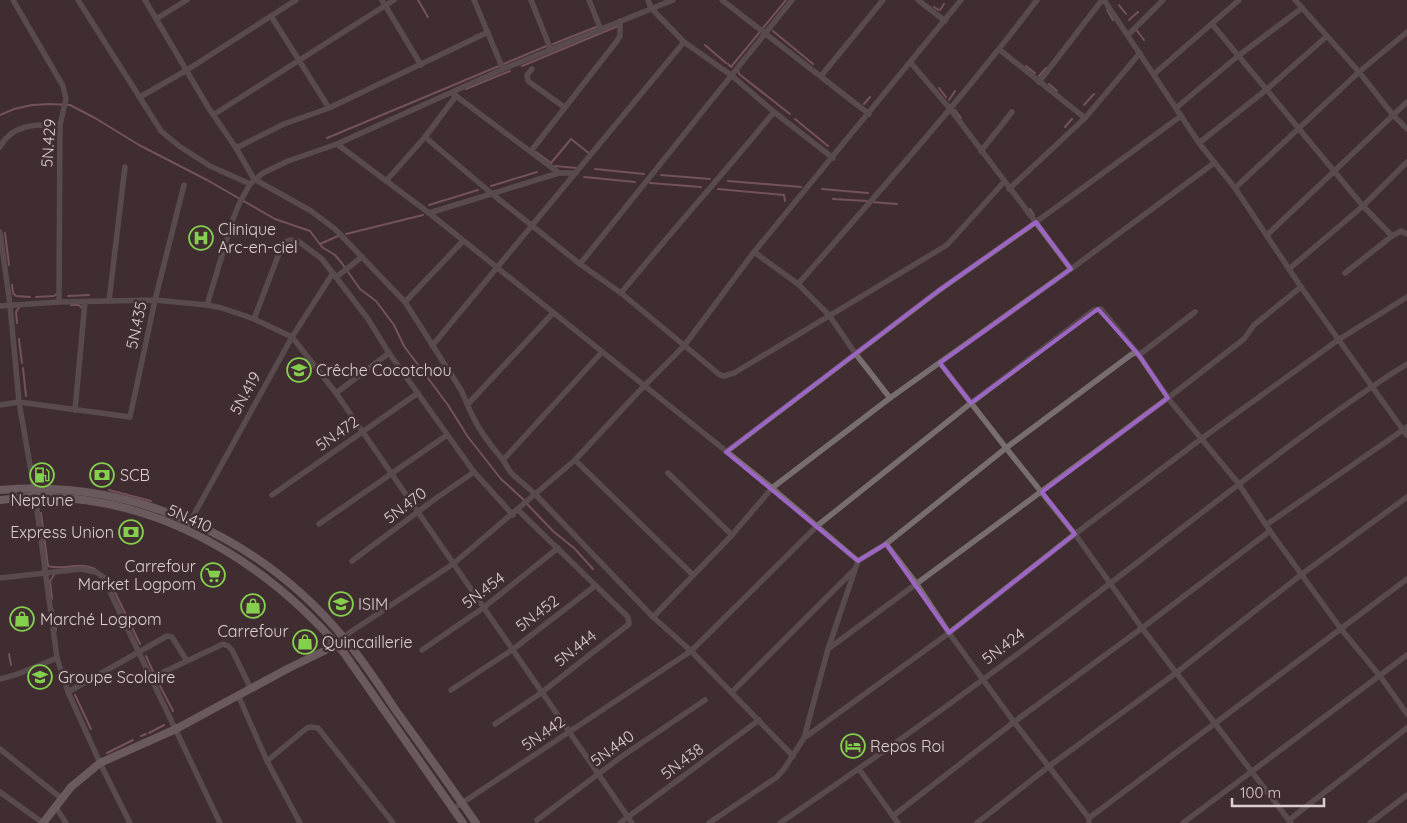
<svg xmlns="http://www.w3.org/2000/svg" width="1407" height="823" viewBox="0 0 1407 823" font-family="Quicksand,sans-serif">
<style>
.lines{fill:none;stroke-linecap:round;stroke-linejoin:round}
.stream{stroke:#b27e8a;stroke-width:2}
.street{stroke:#786e70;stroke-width:5.5}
.secondary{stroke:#9e8f92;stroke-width:8}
.marked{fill:none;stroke:#9d65c5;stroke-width:4;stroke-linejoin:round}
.labels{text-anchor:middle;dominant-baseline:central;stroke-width:5;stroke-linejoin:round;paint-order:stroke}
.street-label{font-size:16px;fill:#dbcfd1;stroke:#402e31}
.poi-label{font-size:16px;fill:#dbcfd1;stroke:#402e31;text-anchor:start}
</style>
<rect width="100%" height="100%" fill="#402e31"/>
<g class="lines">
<g class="stream">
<path d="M418 0 428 17"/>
<path d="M1119 5 1126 14"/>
<path d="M934 7 939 10"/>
<path d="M940 10 944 4"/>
<path d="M1107 10 1113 20"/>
<path d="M1129 20 1138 12"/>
<path d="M1135 28 1144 40"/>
<path d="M773 31 813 64"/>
<path d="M553 44 596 27"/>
<path d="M705 45 726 63"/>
<path d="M728 64 731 67 786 0"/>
<path d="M522 66 618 26"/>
<path d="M1026 66 1035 73"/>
<path d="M738 70 739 74 790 114"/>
<path d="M1039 76 1046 68"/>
<path d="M1049 84 1057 91"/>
<path d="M939 88 946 97"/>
<path d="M466 89 510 71"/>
<path d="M949 100 955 91"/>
<path d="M864 104 870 97"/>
<path d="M1084 105 1094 94"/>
<path d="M955 110 961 118"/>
<path d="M0 115 14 109 32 105 49 104 70 105 95 118 139 145 207 180 275 219 310 231 322 247 335 255 341 262 360 289 376 301 394 325 404 346 448 405 468 437 501 479 524 500"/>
<path d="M795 119 828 146"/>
<path d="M1065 127 1072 119"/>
<path d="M327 138 549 45"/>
<path d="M536 152 551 163 571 139 590 154"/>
<path d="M555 166 577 168"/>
<path d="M595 169 644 174"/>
<path d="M661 175 710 179"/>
<path d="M584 177 635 182"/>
<path d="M728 181 801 187"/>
<path d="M650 183 701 187"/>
<path d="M491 186 537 172"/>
<path d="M718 189 784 195 785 201"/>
<path d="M822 189 868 193"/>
<path d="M833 199 868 201"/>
<path d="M872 202 897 204"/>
<path d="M429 205 478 190"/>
<path d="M1030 209 1034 215"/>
<path d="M5 233 9 265"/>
<path d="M346 234 423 215"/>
<path d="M320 244 338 236"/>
<path d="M12 285 13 293 16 296 30 297"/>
<path d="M68 296 89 295"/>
<path d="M36 297 54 296 58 293"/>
<path d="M71 305H79L82 308"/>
<path d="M17 323 16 312 20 306"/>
<path d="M19 339 22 363"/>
<path d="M23 368 26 396"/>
<path d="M109 490 151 501"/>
<path d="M25 500 30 504 32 510"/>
<path d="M527 504 554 532 574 548 593 569"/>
<path d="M41 513 48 566C63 571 78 561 95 569"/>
<path d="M105 576 111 584 140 644"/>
<path d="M52 599 50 581 54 575"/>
<path d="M53 610 56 630"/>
<path d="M9 654 11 665"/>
<path d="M146 656 154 674"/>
<path d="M159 684 173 711"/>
<path d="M75 695 91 729"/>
<path d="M149 733 164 725"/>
<path d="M141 736 146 734"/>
<path d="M107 753 133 740"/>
</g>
<g class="street">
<path d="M13 0 63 86 66 99 60 125 59 302"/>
<path d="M78 0 161 131 179 146 210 166 250 184"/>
<path d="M145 0 208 107 236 148 254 179 311 211 335 229 405 302 461 390C465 398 468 407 472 415 480 432 491 446 503 460"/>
<path d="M382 0 421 65"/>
<path d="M474 0 503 69"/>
<path d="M531 0 551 50"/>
<path d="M589 0 601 30"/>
<path d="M648 0 651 8 684 42 731 75 774 112 833 158"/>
<path d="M722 0 869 114"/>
<path d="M918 0 945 21"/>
<path d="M1104 0 1199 143 1235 188 1359 72 1407 32"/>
<path d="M1295 0 1359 72 1393 115 1407 129"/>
<path d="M271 16 329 108"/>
<path d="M156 19 187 0"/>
<path d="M1212 24 1363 206 1392 236"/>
<path d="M1128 35 1163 0"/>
<path d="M1000 50 1085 118"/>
<path d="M532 69 527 75 528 81 564 107"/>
<path d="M1154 74 1239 0"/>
<path d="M821 76 883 0"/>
<path d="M1039 82 1102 0"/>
<path d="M452 93 559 173H576"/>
<path d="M140 97 187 70 296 0"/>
<path d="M1176 108 1238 56 1302 8"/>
<path d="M213 115 394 0"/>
<path d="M425 137 456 96"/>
<path d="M1199 143 1266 90 1327 36"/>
<path d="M337 144 429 213 772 488 858 561"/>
<path d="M0 147C12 124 37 124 60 125"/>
<path d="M236 148 284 124 329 108 488 32"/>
<path d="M531 151 617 41 620 36V21"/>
<path d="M981 151 1012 112"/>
<path d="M386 181 425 137 491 193 580 264 621 293 720 375 724 376 734 373 947 245 1004 182"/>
<path d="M1235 188 1301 287 1403 430 1407 427"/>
<path d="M1009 189 1085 118 1140 53"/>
<path d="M429 213 559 173"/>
<path d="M0 232 10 305 19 402 34 488 57 658 68 692 100 763 130 823"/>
<path d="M1267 235 1407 102"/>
<path d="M754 252 798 284 829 315 855 353 890 398"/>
<path d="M580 264 792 0"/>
<path d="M1071 269 1214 163"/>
<path d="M1289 269 1363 206 1407 162"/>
<path d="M1345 273 1392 236 1401 231 1407 234"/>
<path d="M336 277 362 257"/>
<path d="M798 284C880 191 962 99 1037 0"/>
<path d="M621 293C671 232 724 173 774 112"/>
<path d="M109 301 125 167"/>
<path d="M405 302 463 241"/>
<path d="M207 305 233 219 240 202 250 184 263 173 288 161 337 144 503 69 673 0"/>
<path d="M0 306 59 302 155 300 207 305 222 308 254 319 292 337 336 393 632 823"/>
<path d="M254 319 283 243 290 240 298 241 322 259 368 319 389 353 474 472 513 515"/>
<path d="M432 346 684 42"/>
<path d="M602 352 503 460 511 473 535 494 653 617 732 535 772 488 890 398 1071 269 951 110 911 63"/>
<path d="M1139 355 1195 312"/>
<path d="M940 363 1006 448 1075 534 1142 628 1291 823"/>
<path d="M336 393 389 353"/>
<path d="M468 404 553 313"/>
<path d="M0 405 19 402 130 417 155 300 184 185"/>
<path d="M75 410 85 302"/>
<path d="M726 452 938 291 1036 222 1181 116"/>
<path d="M575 460 693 575"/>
<path d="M668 473 732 535"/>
<path d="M272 495 418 393"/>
<path d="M319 524 447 435"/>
<path d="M1266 525 1403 430 1407 435"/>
<path d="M186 529 292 337 333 273"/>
<path d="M1270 531 1341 629 1380 676 1407 714"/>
<path d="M886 544 916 583 949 633 1014 722 1089 818V823"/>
<path d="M352 561 435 499 474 472"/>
<path d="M0 578 81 569 96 572 103 577 220 823"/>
<path d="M653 617 691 651 793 756"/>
<path d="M343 637 453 564 575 460 644 386 684 346 754 252 961 0"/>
<path d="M828 649 1168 398 1244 339 1254 325 1301 287"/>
<path d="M422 650 483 608 558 548"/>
<path d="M151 678 223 644 228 646 232 650 251 689"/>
<path d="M0 679 18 674 57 658"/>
<path d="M451 690 512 650 595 586"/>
<path d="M68 692 167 636 172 637 187 661"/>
<path d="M732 692 854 570"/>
<path d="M238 695 267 761 300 823"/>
<path d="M495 724 541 693 629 624 628 617 518 510"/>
<path d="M804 738 949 633 1075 534 1201 439 1338 340 1407 297"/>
<path d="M0 749 61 798"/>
<path d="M267 761 307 728 311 727 318 728 393 823"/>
<path d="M859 769 898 823"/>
<path d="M0 792 43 823"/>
<path d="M55 806 66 823"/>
<path d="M453 809 691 651 817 526 971 403 1094 310 1101 309 1139 355 1171 402 1238 483 1270 531 1142 628 1014 722 893 816"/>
<path d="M1089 818 1407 579"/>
<path d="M537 820 621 757 705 700"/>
<path d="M1289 820 1407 728"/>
<path d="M620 823 759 720"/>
<path d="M709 823 777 777 784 769 804 738 828 649 858 561 886 544 1006 448 1132 354 1136 353"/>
<path d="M780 823C893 746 1004 666 1112 582 1176 533 1239 483 1304 435 1338 410 1371 386 1407 364"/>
<path d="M977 823 1048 767 1176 673 1302 574 1407 497"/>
<path d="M1183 823 1407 655"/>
<path d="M1370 823 1407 795"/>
</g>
<g class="secondary">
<path d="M0 490C133 479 259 536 344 638 364 661 380 687 397 712 424 749 450 786 476 823"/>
<path d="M0 500C11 499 23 497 34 496 51 496 67 498 84 500 188 514 277 574 344 653L463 823"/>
<path d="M43 823 71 787 100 763 176 729 289 668 324 651 339 640"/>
</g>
</g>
<path d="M0 0H1407V823H0ZM1036 222 1071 269 940 363 971 403 1098 309 1139 355 1168 398 1042 492 1075 534 949 633 886 544 858 561 726 452 938 291Z" fill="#402e31" fill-opacity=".55" fill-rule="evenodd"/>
<path class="marked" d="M1036 222 1071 269 940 363 971 403 1098 309 1139 355 1168 398 1042 492 1075 534 949 633 886 544 858 561 726 452 938 291Z"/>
<defs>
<g id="hospital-ring" transform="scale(1.25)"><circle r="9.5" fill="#402e31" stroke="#84d04e" stroke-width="1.5"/><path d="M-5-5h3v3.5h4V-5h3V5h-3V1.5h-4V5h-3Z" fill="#84d04e"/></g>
<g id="school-ring" transform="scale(1.25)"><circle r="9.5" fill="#402e31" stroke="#84d04e" stroke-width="1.5"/><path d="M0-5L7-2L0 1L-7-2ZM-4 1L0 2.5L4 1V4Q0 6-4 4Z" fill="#84d04e"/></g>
<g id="fuel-ring" transform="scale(1.25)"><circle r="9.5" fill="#402e31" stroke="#84d04e" stroke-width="1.5"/><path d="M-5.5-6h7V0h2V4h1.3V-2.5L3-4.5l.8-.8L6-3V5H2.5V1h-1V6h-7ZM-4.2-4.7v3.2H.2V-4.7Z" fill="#84d04e"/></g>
<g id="bank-ring" transform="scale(1.25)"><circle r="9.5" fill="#402e31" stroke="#84d04e" stroke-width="1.5"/><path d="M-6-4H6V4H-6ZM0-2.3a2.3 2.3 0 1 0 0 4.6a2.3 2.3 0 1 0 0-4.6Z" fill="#84d04e"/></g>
<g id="supermarket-ring" transform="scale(1.25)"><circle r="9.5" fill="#402e31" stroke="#84d04e" stroke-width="1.5"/><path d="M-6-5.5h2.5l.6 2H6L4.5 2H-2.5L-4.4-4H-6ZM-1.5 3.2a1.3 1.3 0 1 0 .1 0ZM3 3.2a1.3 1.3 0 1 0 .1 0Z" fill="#84d04e"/></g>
<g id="shop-ring" transform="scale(1.25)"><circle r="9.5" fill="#402e31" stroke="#84d04e" stroke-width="1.5"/><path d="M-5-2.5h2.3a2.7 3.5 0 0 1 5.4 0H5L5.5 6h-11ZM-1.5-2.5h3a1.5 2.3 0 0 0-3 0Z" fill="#84d04e"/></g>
<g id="hotel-ring" transform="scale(1.25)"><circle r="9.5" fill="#402e31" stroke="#84d04e" stroke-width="1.5"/><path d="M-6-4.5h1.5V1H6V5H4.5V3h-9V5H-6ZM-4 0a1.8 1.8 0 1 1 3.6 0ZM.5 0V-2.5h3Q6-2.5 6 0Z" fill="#84d04e"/></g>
</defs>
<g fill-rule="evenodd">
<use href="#hospital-ring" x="201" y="238"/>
<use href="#school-ring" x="299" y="370"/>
<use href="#fuel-ring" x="42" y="475"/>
<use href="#bank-ring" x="102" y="475"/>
<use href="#bank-ring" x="131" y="532"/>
<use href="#supermarket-ring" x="213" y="575"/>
<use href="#school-ring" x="341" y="604"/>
<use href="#shop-ring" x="253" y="606"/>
<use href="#shop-ring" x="22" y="619"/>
<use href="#shop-ring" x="305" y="642"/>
<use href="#school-ring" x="40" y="677"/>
<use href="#hotel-ring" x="853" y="746"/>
</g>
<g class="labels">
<g class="street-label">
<text transform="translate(48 143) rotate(-86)">5N.429</text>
<text transform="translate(136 325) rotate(-78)">5N.435</text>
<text transform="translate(245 393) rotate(-61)">5N.419</text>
<text transform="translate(337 433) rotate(-35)">5N.472</text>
<text transform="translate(405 505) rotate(-37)">5N.470</text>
<text transform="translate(190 518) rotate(24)">5N.410</text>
<text transform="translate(483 590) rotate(-37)">5N.454</text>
<text transform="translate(537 613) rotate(-37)">5N.452</text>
<text transform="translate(1003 646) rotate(-37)">5N.424</text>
<text transform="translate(575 648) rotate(-38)">5N.444</text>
<text transform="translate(543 733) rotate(-34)">5N.442</text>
<text transform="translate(612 748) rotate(-36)">5N.440</text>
<text transform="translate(682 761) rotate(-37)">5N.438</text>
</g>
<g class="poi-label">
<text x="218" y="229">Clinique<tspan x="218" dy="18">Arc-en-ciel</tspan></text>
<text x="316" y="370">Crêche Cocotchou</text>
<text x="120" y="475">SCB</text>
<text x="42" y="500" text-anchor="middle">Neptune</text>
<text x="114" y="532" text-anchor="end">Express Union</text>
<text x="196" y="566" text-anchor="end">Carrefour<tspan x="196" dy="18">Market Logpom</tspan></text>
<text x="358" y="604">ISIM</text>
<text x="40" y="619">Marché Logpom</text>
<text x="253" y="631" text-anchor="middle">Carrefour</text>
<text x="322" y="642">Quincaillerie</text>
<text x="58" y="677">Groupe Scolaire</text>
<text x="870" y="746">Repos Roi</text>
</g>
</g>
<path d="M1232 798v8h92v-8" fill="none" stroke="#dbcfd1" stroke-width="2.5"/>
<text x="1240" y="798" font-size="15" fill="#dbcfd1" stroke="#402e31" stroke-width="4" paint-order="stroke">100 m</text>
</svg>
